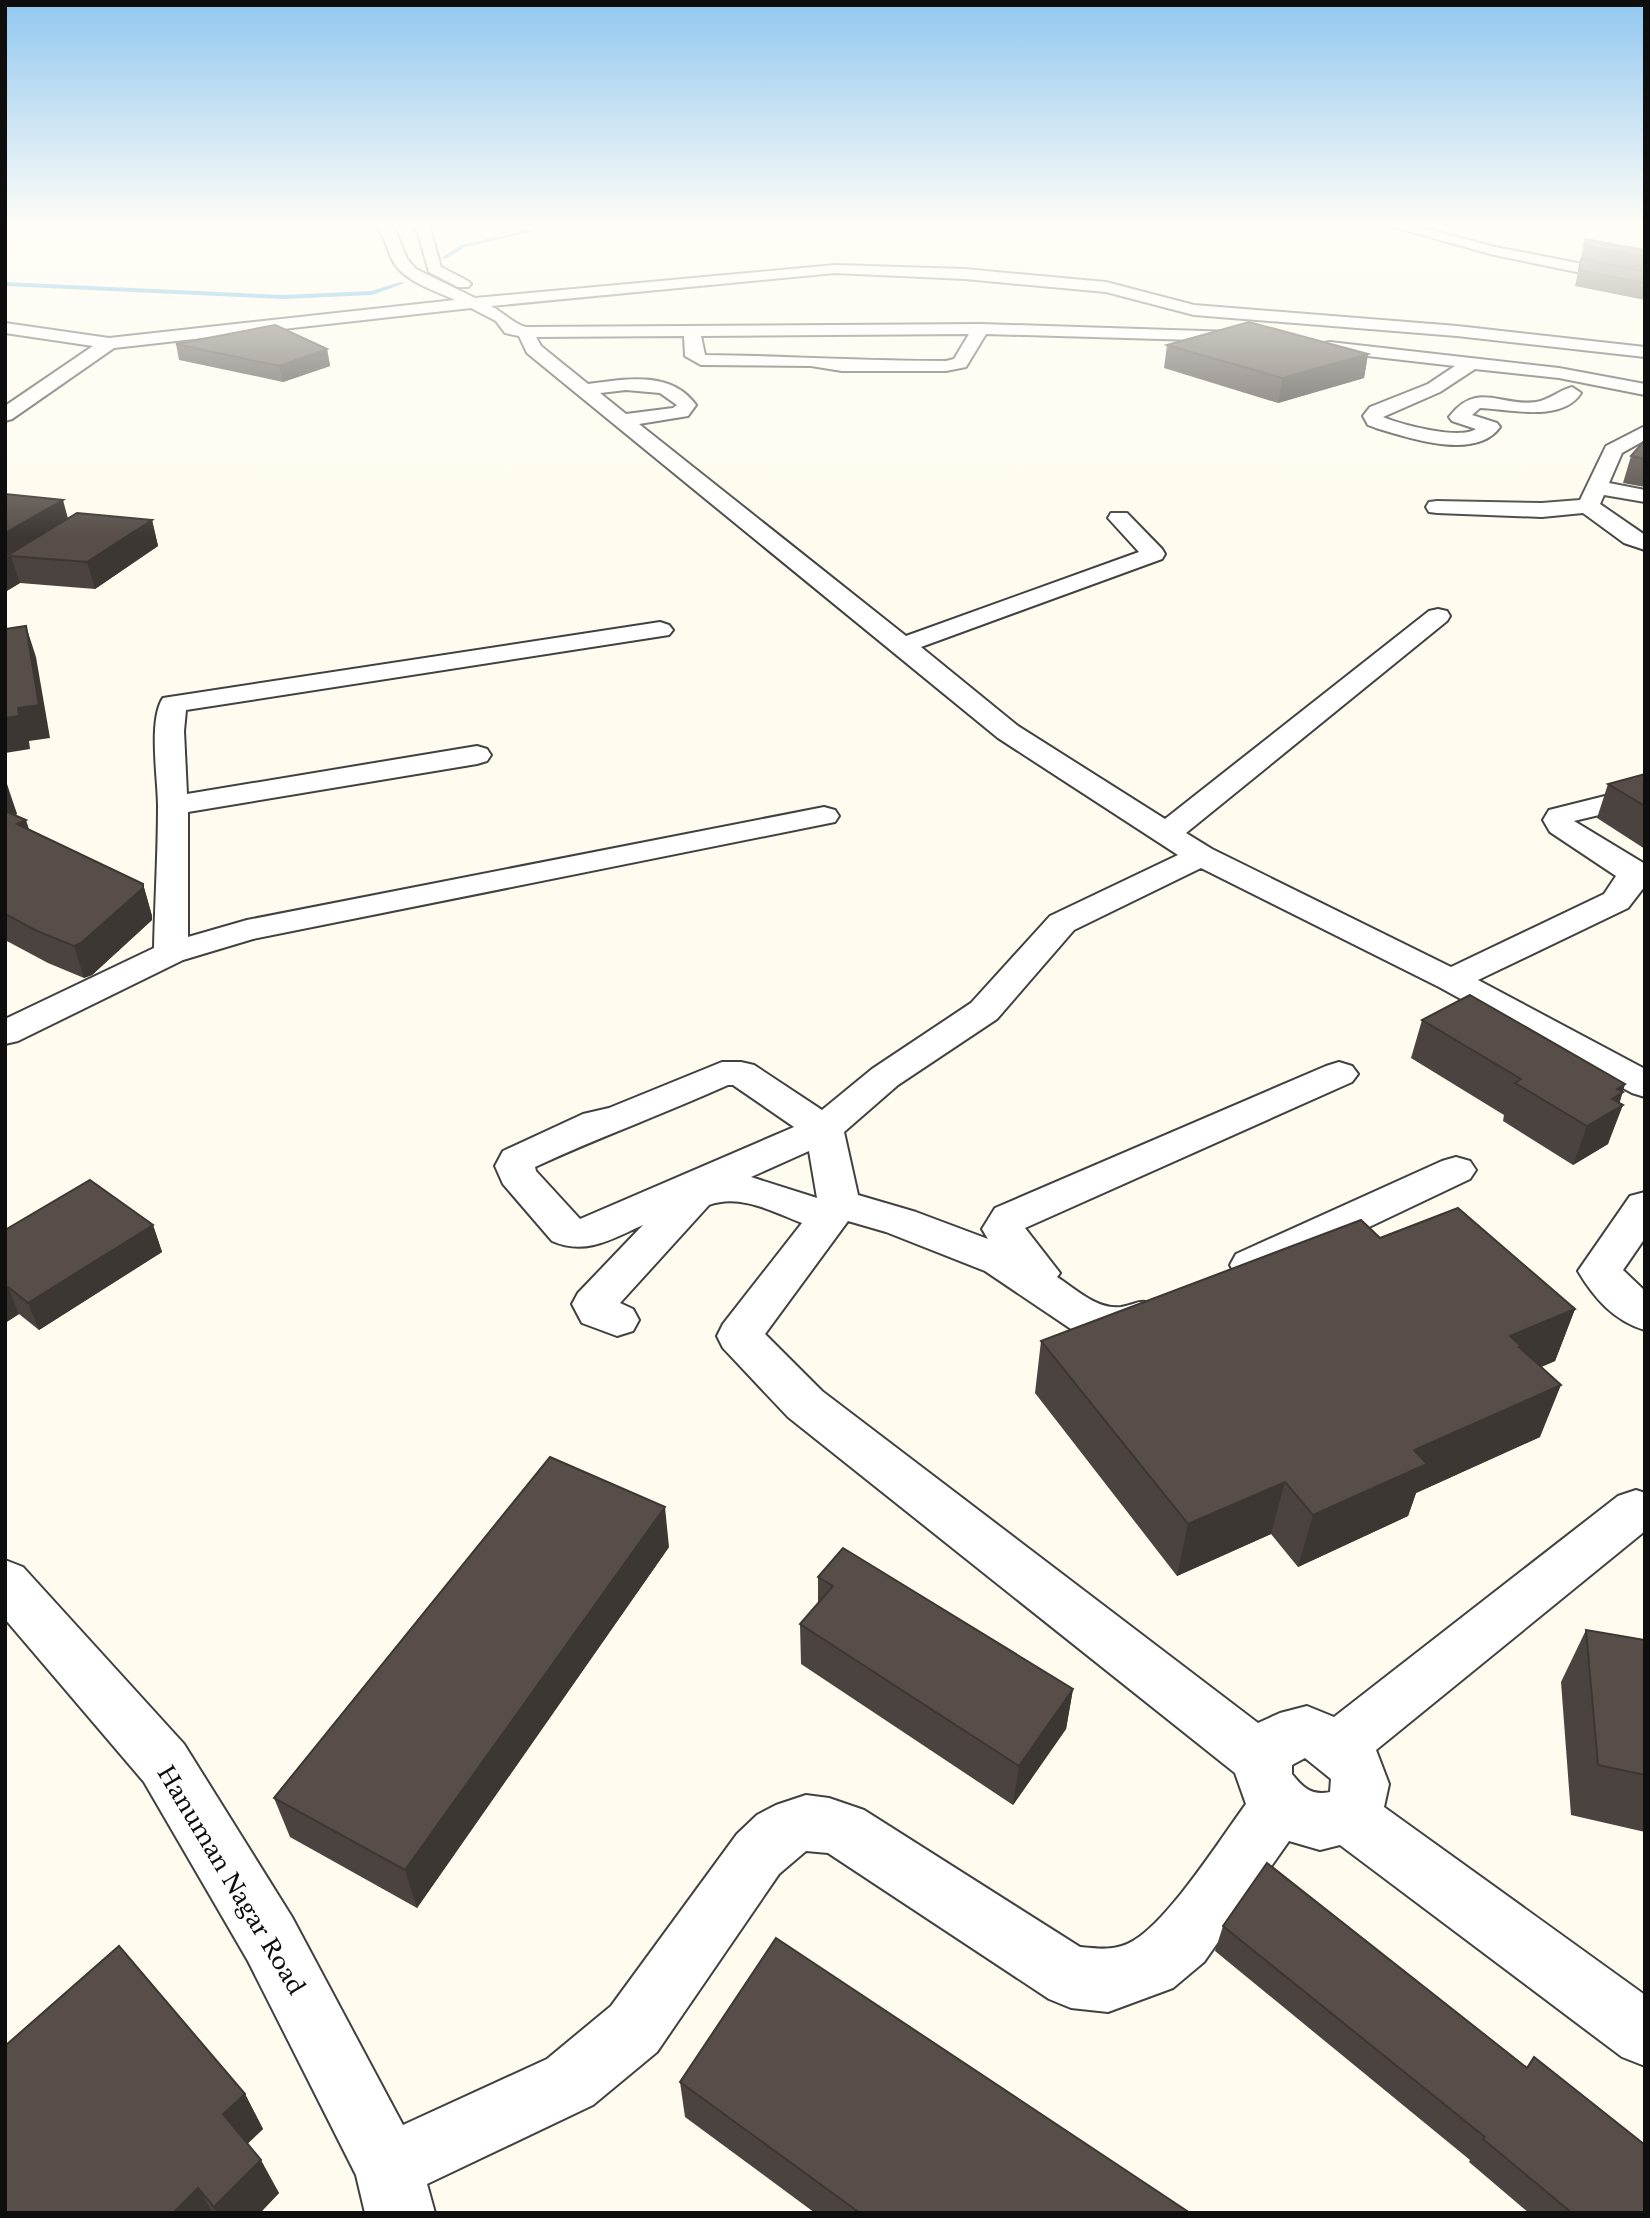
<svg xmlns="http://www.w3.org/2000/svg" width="1650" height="2218" viewBox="0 0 1650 2218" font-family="'Libre Baskerville',serif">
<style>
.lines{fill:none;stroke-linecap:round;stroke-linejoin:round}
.stream{fill:#2f9fd8;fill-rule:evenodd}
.minor-casing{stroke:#414141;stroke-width:4}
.minor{fill:#fff;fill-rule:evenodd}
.wall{fill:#4b433f}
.shaded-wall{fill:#3d3733}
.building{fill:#574e49;stroke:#3d3733;stroke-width:2}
.labels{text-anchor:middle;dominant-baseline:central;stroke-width:7;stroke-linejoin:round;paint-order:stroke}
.near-street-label{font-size:23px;fill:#0e0e0e;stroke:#fff}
</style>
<rect width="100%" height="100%" fill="#fffbee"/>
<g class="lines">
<g class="stream">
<path d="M547 226H557L465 247 446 259 441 258 461 245Z"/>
<path d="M5 282 283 295 371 291 400 282 405 283 372 295 283 299 5 286Z"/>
</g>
<g class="minor-casing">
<g id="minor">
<path d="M375 226 394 227 407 259 416 269 475 298 835 265 965 269 1106 282 1194 305 1457 326 1645 347V357L1457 336 1194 315 1106 292 965 279 835 273 491 306C503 312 515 325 526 327L981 324 1234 332 1236 336 1234 340 1228 341 986 334 966 367 946 371H842L811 366 701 365 685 356 684 336 536 337 541 346 588 384C625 379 671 370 696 405L688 416 639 424 906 636 1139 552 1108 518 1111 513H1127L1162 549 1165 554 1162 559 921 647 1018 726 1165 819 1429 611 1438 609 1447 611 1450 616 1447 621 1186 833 1212 849 1451 967 1604 894 1616 876 1550 832 1543 820 1549 810 1645 786V804L1574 821 1645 864V886L1628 908 1478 980 1645 1069V1097L1632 1093 1439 987 1201 868 1074 930 997 1019 898 1085 844 1132 858 1195 916 1212 988 1239 982 1229 995 1208 1326 1066 1339 1062 1352 1066 1358 1074 1352 1082 1025 1228 1060 1273 1057 1277C1076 1289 1097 1310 1121 1307 1139 1304 1137 1298 1158 1305L1164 1316C1147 1345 1106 1342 1077 1333L985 1271 886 1232 848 1221 765 1334 822 1391 1258 1723 1280 1713 1307 1706 1334 1717 1618 1496 1636 1490 1645 1493V1531L1376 1750 1389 1784 1384 1807 1645 1995V2066L1622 2057 1340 1845 1320 1850 1289 1841 1204 1962 1173 1988 1108 2012 1071 2008 1049 1999 828 1853 806 1851 779 1874 657 2052 593 2105 427 2184 435 2213H365L356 2175 248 1961 144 1782 5 1619V1560L23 1567 184 1744 292 1917 403 2125 547 2059 611 2006 737 1834 757 1815 776 1805 806 1795 829 1798 864 1810 1080 1947C1099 1949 1116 1951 1133 1941 1169 1920 1219 1841 1246 1804L1235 1773 788 1417 723 1348 717 1336 723 1324 802 1223C773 1212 740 1193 709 1205L620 1303 633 1309 639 1320 633 1331 617 1336 582 1323 572 1304 578 1293 643 1225C612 1239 586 1256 552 1241L503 1184 495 1166 503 1151 583 1114 609 1108 722 1062H741L754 1065 822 1110 872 1069 971 1003 1050 916 1178 855 998 738 527 353 519 336 505 333 496 321 471 308 114 348 12 419 5 421V406L93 346 5 333V323L109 338 455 300C436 291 403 281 393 261 386 248 386 237 375 226ZM969 334 954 359 946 361C865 361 785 356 705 355L701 336ZM626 390 660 393 677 405 673 408 626 414 600 393ZM728 1085H733L794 1127 580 1219 536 1171 535 1167C599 1137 664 1114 728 1085ZM809 1151 817 1198 751 1177ZM1305 1758 1331 1779 1330 1792C1312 1796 1303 1788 1292 1774V1765Z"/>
<path d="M411 226 430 228 441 267 468 281 471 284 468 287H458L429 272 418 233Z"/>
<path d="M1390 226H1414L1495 247 1645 276V286L1494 255Z"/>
<path d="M1330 342 1559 368 1645 384V395L1559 378 1475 369 1440 392 1383 417C1402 425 1460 440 1476 429L1452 421 1449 417C1476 380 1502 407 1536 402 1549 400 1560 390 1572 387L1581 393C1562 423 1509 409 1480 408L1472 415 1497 423 1500 427C1476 461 1409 438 1376 428L1368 425 1363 416 1370 407 1428 384 1455 366 1324 351 1321 347 1324 343Z"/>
<path d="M1645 426V440L1622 453 1609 483 1645 490V502L1604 495 1600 504 1645 535V550L1624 543 1583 513 1542 517 1437 513 1429 512 1426 507 1429 502 1437 501 1542 503 1580 500 1606 446Z"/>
<path d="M660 622 669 625 673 630 669 635 186 710 184 731 187 794 477 746 487 749 491 755 487 761 477 764 188 812V937L247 920 824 807 835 810 839 816 835 822 253 939 183 960 18 1041 5 1044V1019L154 948C155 901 158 853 158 806 158 779 148 720 163 698Z"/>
<path d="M1456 1157 1470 1161 1476 1170 1470 1179 1266 1276 1251 1280 1236 1276 1230 1265 1236 1254 1442 1161Z"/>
<path d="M1645 1192V1238L1623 1270 1645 1291V1330C1614 1321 1594 1298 1578 1271L1630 1196Z"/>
</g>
</g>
<use href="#minor" class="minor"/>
</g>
<g class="wall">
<path d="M1585 239 1645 250V300L1575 286Z"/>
<path d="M176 344 327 349 330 366 283 382 179 360Z"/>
<path d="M1167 345 1368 354 1364 378 1278 403 1164 368Z"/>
<path d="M1645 440V487L1623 483 1631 456Z"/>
<path d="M5 494 68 518 152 520 158 546 95 589 20 583 5 592Z"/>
<path d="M1645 774V849L1597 818 1608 784Z"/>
<path d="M5 783 17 814 15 815 29 830 143 884 152 916V920L92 975 84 978 48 963 5 940Z"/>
<path d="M1422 1020 1625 1084 1608 1144 1573 1165 1503 1121 1504 1115 1411 1058Z"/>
<path d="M153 1225 162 1252 39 1330 19 1314 5 1323V1230Z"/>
<path d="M1380 1238 1575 1309 1555 1361 1541 1367 1540 1437 1416 1493 1408 1516 1298 1567 1271 1534 1177 1576 1035 1393 1041 1341Z"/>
<path d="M669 1547 417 1908 290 1837 274 1798Z"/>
<path d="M818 1577 1073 1689 1066 1729 1013 1805 801 1664 800 1624 818 1603Z"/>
<path d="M1586 1630 1645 1640V1832L1571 1815 1561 1682Z"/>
<path d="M1223 1926 1527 2068 1645 2213H1529L1469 2162 1470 2160 1215 1951Z"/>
<path d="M680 2082 1190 2213H815L685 2117Z"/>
<path d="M245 2094 263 2129 247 2144 279 2193 260 2213H5Z"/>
</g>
<g class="shaded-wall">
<path d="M327 349 330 366 283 382 279 366Z"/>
<path d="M1368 354 1364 378 1278 403 1282 378Z"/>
<path d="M63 500 70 526 11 556 20 583 5 592V533Z"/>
<path d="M152 520 158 546 95 589 87 562Z"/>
<path d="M26 626 36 657 50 738 29 741 30 749 5 753V718L18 708Z"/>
<path d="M7 784 17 814 5 819V785Z"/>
<path d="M26 820 36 851 17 824Z"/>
<path d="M143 884 152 916V920L92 975 84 978 74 946Z"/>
<path d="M1625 1084 1617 1109 1623 1105 1608 1144 1573 1165 1587 1126 1612 1099 1617 1089Z"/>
<path d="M153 1225 162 1252 39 1330 28 1303Z"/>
<path d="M8 1287 19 1314 5 1323V1289Z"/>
<path d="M1575 1309 1555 1361 1508 1381 1510 1336Z"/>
<path d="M1561 1385 1540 1437 1416 1493 1408 1516 1298 1567 1313 1515 1414 1450Z"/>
<path d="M1285 1482 1271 1534 1177 1576 1188 1524Z"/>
<path d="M665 1507 669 1547 417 1908 405 1870Z"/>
<path d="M1073 1689 1066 1729 1013 1805 1019 1766Z"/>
<path d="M245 2094 263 2129 242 2149 223 2114Z"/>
<path d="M261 2160 279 2193 260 2213H217L214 2207Z"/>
<path d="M198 2188 213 2213H173Z"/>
</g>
<g class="building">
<path d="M1585 239 1645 250V257L1584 245Z"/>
<path d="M1581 259 1645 272V283L1579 270Z"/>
<path d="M1249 322 1368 354 1282 378 1167 345Z"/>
<path d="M275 325 327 349 279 366 176 344Z"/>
<path d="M1645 440V459L1631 456Z"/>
<path d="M5 494 63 500 5 533Z"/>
<path d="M77 513 152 520 87 562 11 556 5 560V557Z"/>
<path d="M26 626 39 705 18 708 19 716 5 718V629Z"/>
<path d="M1645 774V806L1608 784Z"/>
<path d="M5 811 26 820 17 824 143 884V888L81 943 74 946 37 931 5 914Z"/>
<path d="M1470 995 1625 1084 1617 1089 1623 1092 1612 1099 1623 1105 1587 1126 1515 1083 1521 1079 1422 1020Z"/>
<path d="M90 1180 153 1225 28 1303 8 1287 5 1289V1230Z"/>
<path d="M1458 1208 1575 1309 1510 1336 1521 1346 1519 1347 1561 1385 1414 1450 1427 1464 1313 1515 1285 1482 1188 1524 1041 1341 1361 1220 1380 1238Z"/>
<path d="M550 1457 665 1507 405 1870 274 1798Z"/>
<path d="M843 1548 1073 1689 1019 1766 800 1624 833 1586 818 1577Z"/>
<path d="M1586 1630 1645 1640V1775L1598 1765Z"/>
<path d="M1267 1863 1527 2068 1534 2057 1645 2145V2213H1572L1483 2139 1485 2137 1223 1926Z"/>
<path d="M776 1938 1190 2213H860L680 2082Z"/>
<path d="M119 1946 245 2094 223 2114 261 2160 214 2207 198 2188 173 2213H5V2046Z"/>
</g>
<linearGradient id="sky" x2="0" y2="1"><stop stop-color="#91c7f0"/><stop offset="0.42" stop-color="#fffdf7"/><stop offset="1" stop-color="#fffdf7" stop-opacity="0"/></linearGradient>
<rect width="1650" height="537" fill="url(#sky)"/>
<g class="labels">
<g class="near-street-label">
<text transform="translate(231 1880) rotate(59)">Hanuman Nagar Road</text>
</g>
</g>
<rect width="1650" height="2218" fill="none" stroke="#0e0e0e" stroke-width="14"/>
</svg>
